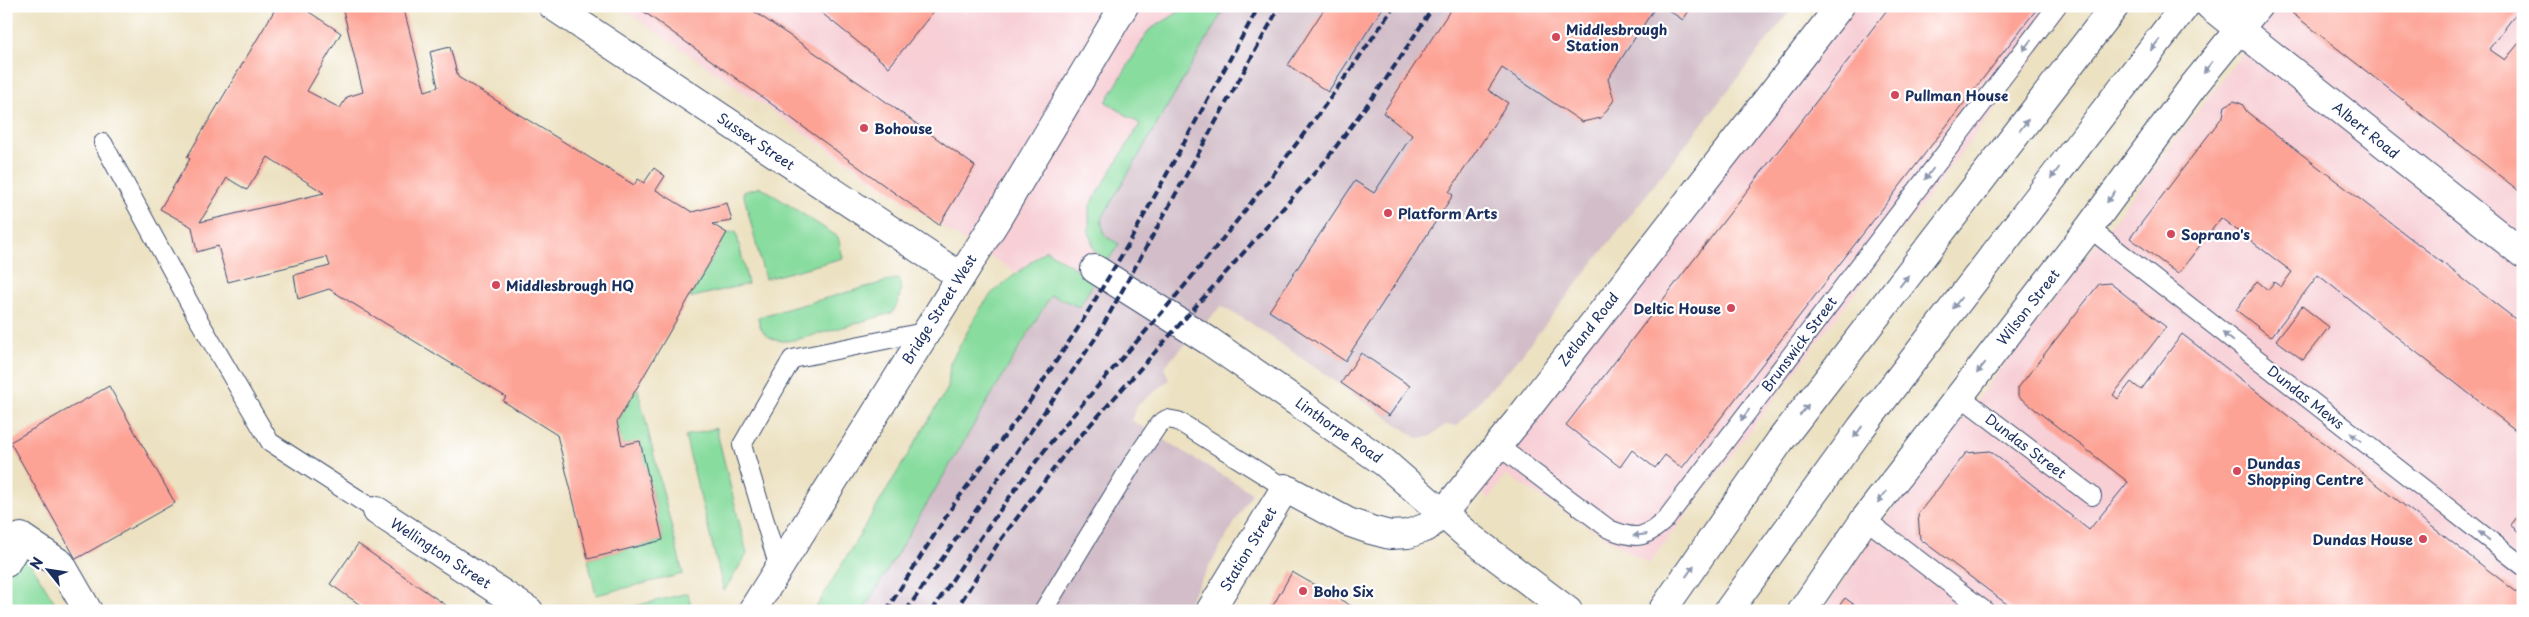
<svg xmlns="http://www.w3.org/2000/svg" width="2529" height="617" viewBox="0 0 2529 617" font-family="'Playpen Sans',sans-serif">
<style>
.built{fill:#f7cfd5}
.industrial{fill:#d2bdc8}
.green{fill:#87dc9e;stroke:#51867e}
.building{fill:#fda395;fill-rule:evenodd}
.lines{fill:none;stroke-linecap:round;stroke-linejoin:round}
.service-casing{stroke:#3a4a6d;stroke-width:20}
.pedestrian-casing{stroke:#3a4a6d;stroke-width:30}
.minor-casing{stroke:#3a4a6d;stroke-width:30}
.tertiary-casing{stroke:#3a4a6d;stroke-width:30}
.primary-casing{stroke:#3a4a6d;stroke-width:30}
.trunk-casing{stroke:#3a4a6d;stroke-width:30}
.service{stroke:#fff;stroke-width:18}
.pedestrian{stroke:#fff;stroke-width:28}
.minor{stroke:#fff;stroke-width:28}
.tertiary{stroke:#fff;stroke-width:28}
.primary{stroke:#fff;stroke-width:28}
.trunk{stroke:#fff;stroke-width:28}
.rail{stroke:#1b2f5e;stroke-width:4;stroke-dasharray:8 4;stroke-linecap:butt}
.oneway{fill:#8d97ae}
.poi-dot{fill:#d1495b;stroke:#fff;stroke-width:2}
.labels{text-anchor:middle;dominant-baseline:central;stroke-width:4.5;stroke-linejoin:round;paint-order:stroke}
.poi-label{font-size:14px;font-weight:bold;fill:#1b2f5e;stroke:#fff;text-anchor:start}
.street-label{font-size:14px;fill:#1b2f5e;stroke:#fff}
</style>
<rect width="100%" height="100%" fill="#fff"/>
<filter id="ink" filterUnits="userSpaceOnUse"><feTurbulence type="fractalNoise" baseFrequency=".02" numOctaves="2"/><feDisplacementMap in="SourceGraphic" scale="10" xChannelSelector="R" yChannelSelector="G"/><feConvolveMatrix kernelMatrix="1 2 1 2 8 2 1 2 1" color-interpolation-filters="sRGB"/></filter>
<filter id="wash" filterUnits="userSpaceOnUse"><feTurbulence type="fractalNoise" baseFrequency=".0096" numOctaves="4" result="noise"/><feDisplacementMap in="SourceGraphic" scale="20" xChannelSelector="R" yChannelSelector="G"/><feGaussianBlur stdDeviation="1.12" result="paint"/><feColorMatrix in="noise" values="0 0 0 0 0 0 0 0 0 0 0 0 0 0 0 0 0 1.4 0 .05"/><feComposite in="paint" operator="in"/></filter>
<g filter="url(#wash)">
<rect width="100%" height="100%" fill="#ece1c1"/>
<g class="built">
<path d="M618 6H1226L1101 220 1119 244 1095 281 1046 250 1017 273 939 225Z"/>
<path d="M1837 6H2073L1649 564 1506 475 1489 499 1467 483Z"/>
<path d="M2278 6H2523V611H1824L1874 534Z"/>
</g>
<path class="industrial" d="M1226 6H1794L1518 359 1457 426 1445 425 1429 437 1417 438 1249 322 1221 306 1164 367 1169 380 1138 405 1131 420 1252 493 1183 611H863L1052 295 1079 307 1119 244 1105 236 1101 220Z"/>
<g class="green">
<path d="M1183 6H1226L1101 220 1105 236 1119 244 1107 262 1094 250 1089 232V207L1140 124 1106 102 1149 30 1179 12Z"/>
<path d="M761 187 838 237 843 258 765 279 743 192Z"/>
<path d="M736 231 748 284 689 298 727 233Z"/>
<path d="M1046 250 1095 281 1079 307 1051 295 863 611H814L948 388 950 363 980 309 992 293Z"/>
<path d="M899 278C902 292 900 300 892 313 875 317 794 343 783 341 767 339 760 332 758 317Z"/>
<path d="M637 386 683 574 596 595 588 559 663 540 640 442 622 445 617 422Z"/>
<path d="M716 428 747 554 724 591 685 436Z"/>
<path d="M6 523 60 611H6Z"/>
<path d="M688 593 692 611H615Z"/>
</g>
<g id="blocks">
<g class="building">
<path d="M277 6H300L341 33 307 91 340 108 347 97 363 92 342 6H403L425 91 438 87 430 52 450 47 458 77 634 185 638 179 644 183 654 168 665 176 656 190 692 212 727 203 732 221 712 224 727 233 617 422 622 445 640 441 663 540 588 559 557 435 503 401 506 397 329 289 298 299 294 275 330 266 327 257 228 282 218 246 197 252 192 227 160 209 190 159 187 157ZM268 157 324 193 200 222 227 178 247 190Z"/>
<path d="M636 6H746L871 91 975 166 939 225Z"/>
<path d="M813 6H938L889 67Z"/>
<path d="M1326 6H1384L1328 92 1288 65Z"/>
<path d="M1453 6H1656L1608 79 1614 100 1601 118 1582 122 1502 68 1488 90 1508 103 1449 192 1453 195 1345 361 1269 311 1355 181 1374 193 1412 135 1383 113Z"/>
<path d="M1662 6H1692L1683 20Z"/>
<path d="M1890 6H2039L1682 468 1665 455 1655 468 1632 450 1620 467 1566 425Z"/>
<path d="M2298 6H2522L2489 49 2505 60 2523 38V194L2292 13Z"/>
<path d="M2234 101 2242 104 2247 112 2523 325V436L2318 275 2271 337 2236 310 2257 281 2268 290 2274 282 2281 287 2292 272 2221 218 2178 274 2130 238 2223 116 2225 106Z"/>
<path d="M2110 283 2166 327 2113 395 2118 399 2131 382 2141 390 2182 334 2523 597V611H2016L1920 539 1918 514 1966 453 1990 451 2089 530 2128 482 2018 396V388L2099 284Z"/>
<path d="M2302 306 2329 327 2303 360 2276 340Z"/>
<path d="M1361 353 1410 386 1389 416 1341 383Z"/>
<path d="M109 386 175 503 76 559 10 442Z"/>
<path d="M2523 508V535L2510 525Z"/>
<path d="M358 544 454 611H369L330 584Z"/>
<path d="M1292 572 1360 611H1270Z"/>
<path d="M1845 598 1863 611H1835Z"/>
</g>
</g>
</g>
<g filter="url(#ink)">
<use href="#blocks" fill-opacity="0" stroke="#3a4a6d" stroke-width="1"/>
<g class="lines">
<g class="service-casing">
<g id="service">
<path d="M103 143 197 317 270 442 377 511"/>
<path d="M2089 228 2523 566"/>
<path d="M1960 396 2092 496"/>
<path d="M1497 445 1609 529C1636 540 1645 539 1666 519L2057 6"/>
<path d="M1865 519 1985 611"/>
<path d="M779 568 742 445 792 359 924 332"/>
<path d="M1043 611 1134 461 1159 424 1167 419 1178 421 1285 488"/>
</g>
</g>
<g class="pedestrian-casing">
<path id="pedestrian" d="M1095 269 1209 341 1385 463 1466 534 1568 611"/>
</g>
<g class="minor-casing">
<g id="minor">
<path d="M553 6 960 276"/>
<path d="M2239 29 2523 254"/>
<path d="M377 511 529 611"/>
<path d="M6 563 21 537 61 564 88 611"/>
<path d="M1210 611 1285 488 1348 522 1371 530 1390 535 1408 534 1427 527 1443 513 1516 423 1840 6"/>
</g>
</g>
<g class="tertiary-casing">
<g id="tertiary">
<path d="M2210 6 2239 29"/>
<path d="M1802 611 1865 519 2089 228 2194 85 2258 6"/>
</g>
</g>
<g class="primary-casing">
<path id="primary" d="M752 611 997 219 1124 6"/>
</g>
<g class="trunk-casing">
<g id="trunk">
<path d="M1662 611 1780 441 2115 6"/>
<path d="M1728 611 1861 428 2185 6"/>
</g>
</g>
<use href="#service" class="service"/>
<use href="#pedestrian" class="pedestrian"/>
<use href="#minor" class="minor"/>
<use href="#tertiary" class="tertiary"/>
<use href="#primary" class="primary"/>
<use href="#trunk" class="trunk"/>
<g class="rail">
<path d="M886 611 954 504 1028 404 1080 325 1129 243 1259 6"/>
<path d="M906 611 1097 336 1280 6"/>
<path d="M932 611C969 553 1008 497 1051 442 1096 386 1145 334 1190 279 1262 191 1331 101 1394 6"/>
<path d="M955 611 999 542 1067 451 1326 160 1384 82 1434 6"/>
</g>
</g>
<defs><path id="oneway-solid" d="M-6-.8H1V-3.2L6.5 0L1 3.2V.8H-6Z" transform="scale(1.25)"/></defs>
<g class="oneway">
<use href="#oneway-solid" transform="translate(2027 45) rotate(127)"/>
<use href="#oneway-solid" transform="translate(2155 45) rotate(128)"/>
<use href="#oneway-solid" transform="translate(2208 67) rotate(129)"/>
<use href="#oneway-solid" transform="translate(2024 125) rotate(-53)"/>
<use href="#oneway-solid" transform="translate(2055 173) rotate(127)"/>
<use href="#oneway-solid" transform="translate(1929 174) rotate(127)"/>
<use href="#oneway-solid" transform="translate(2111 197) rotate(126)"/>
<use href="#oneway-solid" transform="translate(1904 281) rotate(-52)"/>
<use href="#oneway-solid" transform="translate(1957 303) rotate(127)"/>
<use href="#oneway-solid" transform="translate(2228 337) rotate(-142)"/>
<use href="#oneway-solid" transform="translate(1981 368) rotate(128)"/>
<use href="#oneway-solid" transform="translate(1804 410) rotate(-52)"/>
<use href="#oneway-solid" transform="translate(1745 415) rotate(127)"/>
<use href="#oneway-solid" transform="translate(1858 432) rotate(126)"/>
<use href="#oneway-solid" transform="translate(2356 437) rotate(-142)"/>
<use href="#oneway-solid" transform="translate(1882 497) rotate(128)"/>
<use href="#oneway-solid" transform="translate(1640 535) rotate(173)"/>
<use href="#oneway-solid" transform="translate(2484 536) rotate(-142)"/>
<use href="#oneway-solid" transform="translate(1690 571) rotate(-55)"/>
</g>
</g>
<g class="poi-dot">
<circle cx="1556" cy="37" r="5"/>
<circle cx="1895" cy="95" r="5"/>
<circle cx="864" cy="128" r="5"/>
<circle cx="1388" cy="213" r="5"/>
<circle cx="2171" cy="234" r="5"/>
<circle cx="496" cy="285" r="5"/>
<circle cx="1731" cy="308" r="5"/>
<circle cx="2237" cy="471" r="5"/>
<circle cx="2423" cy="539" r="5"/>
<circle cx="1303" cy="591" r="5"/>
</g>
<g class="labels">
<g class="poi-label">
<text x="1566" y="29">Middlesbrough<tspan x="1566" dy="16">Station</tspan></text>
<text x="1905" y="95">Pullman House</text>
<text x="874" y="128">Bohouse</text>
<text x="1398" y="213">Platform Arts</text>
<text x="2181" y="234">Soprano's</text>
<text x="506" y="285">Middlesbrough HQ</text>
<text x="1721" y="308" text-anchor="end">Deltic House</text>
<text x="2247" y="463">Dundas<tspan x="2247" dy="16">Shopping Centre</tspan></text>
<text x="2413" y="539" text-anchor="end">Dundas House</text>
<text x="1313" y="591">Boho Six</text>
</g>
<g class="street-label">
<text transform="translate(2366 130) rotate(39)">Albert Road</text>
<text transform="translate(756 141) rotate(34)">Sussex Street</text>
<text transform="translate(2028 307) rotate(-52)">Wilson Street</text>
<text transform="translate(939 309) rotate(-58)">Bridge Street West</text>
<text transform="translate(1588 329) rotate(-52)">Zetland Road</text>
<text transform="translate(1799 344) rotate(-53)">Brunswick Street</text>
<text transform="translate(2306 397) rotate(38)">Dundas Mews</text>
<text transform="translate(1339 430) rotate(35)">Linthorpe Road</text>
<text transform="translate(2026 446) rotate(37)">Dundas Street</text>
<text transform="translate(1248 549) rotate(-59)">Station Street</text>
<text transform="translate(441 553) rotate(33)">Wellington Street</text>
</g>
</g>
<rect width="2529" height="617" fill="none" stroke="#fff" stroke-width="25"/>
<g transform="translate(48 570) rotate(300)" stroke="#ffffff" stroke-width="4" paint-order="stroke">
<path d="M0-4L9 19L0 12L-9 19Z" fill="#1b2f5e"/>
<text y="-8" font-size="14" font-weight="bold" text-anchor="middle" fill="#1b2f5e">N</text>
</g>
</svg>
